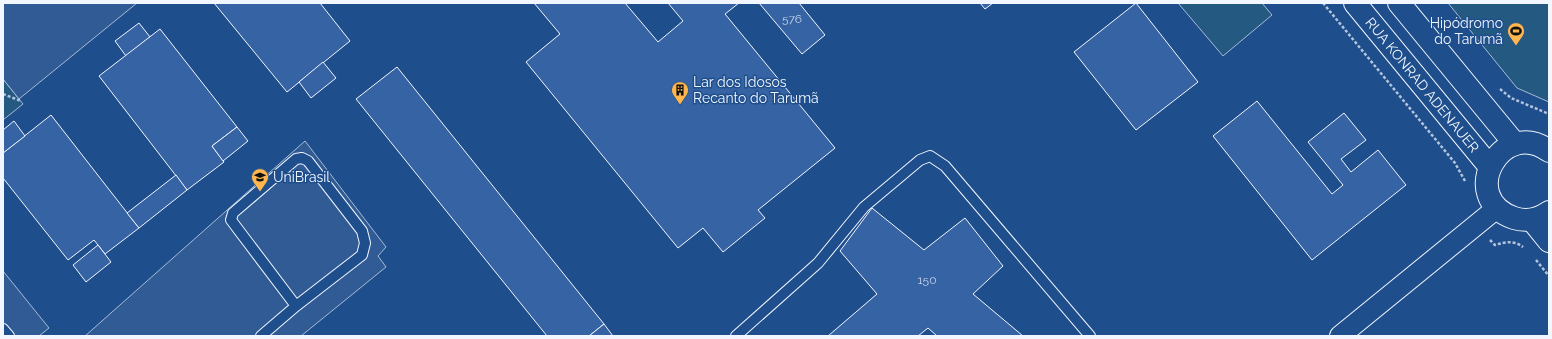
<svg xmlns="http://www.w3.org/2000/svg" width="1552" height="339" viewBox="0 0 1552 339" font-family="Raleway,sans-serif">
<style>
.green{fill:#245a82;stroke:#a8bbd7}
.parking{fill:#305b95;stroke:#a8bbd7}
.building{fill:#3563a3;stroke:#f2f6ff}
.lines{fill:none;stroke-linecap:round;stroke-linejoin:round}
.service-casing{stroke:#f2f6ff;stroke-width:12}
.minor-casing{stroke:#f2f6ff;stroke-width:22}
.secondary-casing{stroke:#f2f6ff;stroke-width:24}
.path{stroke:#b3c4dc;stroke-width:2.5;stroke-dasharray:3 2;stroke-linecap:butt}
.service{stroke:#1f4e8c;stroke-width:10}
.minor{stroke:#1f4e8c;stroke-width:20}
.secondary{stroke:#1f4e8c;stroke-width:22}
.labels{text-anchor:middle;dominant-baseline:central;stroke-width:3;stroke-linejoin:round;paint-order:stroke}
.number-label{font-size:12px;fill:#c3d1e8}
.poi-label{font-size:14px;fill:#f2f6ff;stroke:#1f4e8c;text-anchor:start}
.street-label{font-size:14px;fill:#f2f6ff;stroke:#1f4e8c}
</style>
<rect width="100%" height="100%" fill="#1f4e8c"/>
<g class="green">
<path d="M1178 3H1262L1272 15 1223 56Z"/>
<path d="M1448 3H1549V102L1517 88Z"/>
<path d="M3 79 23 104 3 120Z"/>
</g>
<g class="parking">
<path d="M3 3H137L19 99 3 79Z"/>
<path d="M305 141 386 247 378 256 386 267 301 336H85Z"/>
<path d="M3 271 49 328 39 336H3Z"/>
</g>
<g class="building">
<path d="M214 3H320L350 41 287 92Z"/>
<path d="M534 3H625L658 42 683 21 668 3H739L725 14 835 148 758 210 765 218 723 252 703 228 678 248 526 62 560 34Z"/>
<path d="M759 3H799L825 35 802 54Z"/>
<path d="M980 3H993L985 9Z"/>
<path d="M1136 3 1198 82 1136 130 1074 52Z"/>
<path d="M139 23 150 37 126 56 115 41Z"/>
<path d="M160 29 237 127 212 146 224 162 187 190 99 76Z"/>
<path d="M323 62 336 78 311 98 299 82Z"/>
<path d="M397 67 604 324 589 336H547L356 99Z"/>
<path d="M1257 101 1332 194 1343 185 1308 142 1344 113 1366 140 1341 159 1351 172 1378 150 1406 185 1312 260 1213 136Z"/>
<path d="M51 115 139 228 105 254 94 240 68 260 3 178V153Z"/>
<path d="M14 121 25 136 3 153V130Z"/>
<path d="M237 127 248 141 223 161 212 146Z"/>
<path d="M176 175 187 190 139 228 127 213Z"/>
<path d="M872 208 924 250 965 218 1003 266 973 294 1023 336H937L928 328 918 336H828L877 294 840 251Z"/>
<path d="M98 245 111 262 86 282 73 265Z"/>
<path d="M604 324 613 336H589Z"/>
</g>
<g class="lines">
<g class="service-casing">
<g id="service">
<path d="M3 329 9 336"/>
<path d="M261 336 296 306 362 255 365 243 362 231 308 161 302 158 296 159 233 213 231 220 296 306"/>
<path d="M736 336 818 263 864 207 920 160 930 156 945 166 1090 336"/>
</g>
</g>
<g class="minor-casing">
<path id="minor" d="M1340 336 1497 208"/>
</g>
<g class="secondary-casing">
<g id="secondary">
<path id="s1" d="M1355 3 1490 167"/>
<path d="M1399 3 1515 144"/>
<path d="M1549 151C1502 116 1456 198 1514 218 1526 222 1539 219 1549 212"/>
<path d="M1532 220 1549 241"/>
</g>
</g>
<g class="path">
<path d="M1323 3 1455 163 1465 181"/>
<path d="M1500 89 1511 98 1549 114"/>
<path d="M3 94 21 101"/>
<path d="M1490 240 1495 245C1505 242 1514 240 1523 247"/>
<path d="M1536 260 1549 276"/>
</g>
<use href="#service" class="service"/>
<use href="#minor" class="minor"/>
<use href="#secondary" class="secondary"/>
</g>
<defs>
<g id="stadium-pin" transform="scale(0.9)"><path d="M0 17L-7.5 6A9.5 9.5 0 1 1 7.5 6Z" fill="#ffb74d" stroke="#1f4e8c"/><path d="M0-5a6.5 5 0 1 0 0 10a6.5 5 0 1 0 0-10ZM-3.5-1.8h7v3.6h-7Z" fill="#111"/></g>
<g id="building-pin" transform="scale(0.9)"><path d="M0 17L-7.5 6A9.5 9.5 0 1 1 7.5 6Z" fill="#ffb74d" stroke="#1f4e8c"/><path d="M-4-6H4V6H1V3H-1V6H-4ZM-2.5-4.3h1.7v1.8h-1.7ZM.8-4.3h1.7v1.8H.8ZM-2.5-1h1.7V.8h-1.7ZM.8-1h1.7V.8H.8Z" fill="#111"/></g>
<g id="university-pin" transform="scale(0.9)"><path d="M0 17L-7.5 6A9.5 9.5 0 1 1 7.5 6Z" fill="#ffb74d" stroke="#1f4e8c"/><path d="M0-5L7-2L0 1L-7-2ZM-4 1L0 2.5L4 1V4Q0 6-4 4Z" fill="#111"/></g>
</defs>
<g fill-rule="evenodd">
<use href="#stadium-pin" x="1516" y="31"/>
<use href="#building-pin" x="680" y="90"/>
<use href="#university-pin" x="260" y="177"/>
</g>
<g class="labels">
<g class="number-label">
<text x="792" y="19">576</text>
<text x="927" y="280">150</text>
</g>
<g class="poi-label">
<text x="1503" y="23" text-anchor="end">Hipódromo<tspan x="1503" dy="16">do Tarumã</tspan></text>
<text x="693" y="82">Lar dos Idosos<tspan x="693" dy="16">Recanto do Tarumã</tspan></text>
<text x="273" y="177">UniBrasil</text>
</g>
<g class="street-label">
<text stroke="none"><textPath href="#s1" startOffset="106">RUA KONRAD ADENAUER</textPath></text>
</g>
</g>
<rect width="1552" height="339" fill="none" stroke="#f2f6ff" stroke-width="8"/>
</svg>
